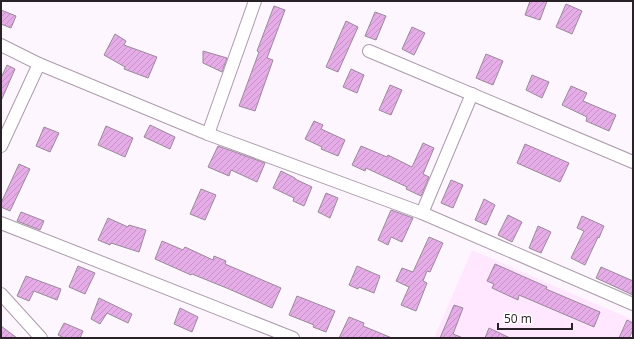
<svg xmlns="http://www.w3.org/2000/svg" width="634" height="339" viewBox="0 0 634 339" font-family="'Open Sans',sans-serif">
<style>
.built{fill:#ffe7ff}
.building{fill:url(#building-hatch);stroke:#998999}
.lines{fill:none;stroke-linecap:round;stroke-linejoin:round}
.minor-casing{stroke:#ac9bac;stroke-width:14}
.minor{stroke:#fff;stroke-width:12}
</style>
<defs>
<pattern id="building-hatch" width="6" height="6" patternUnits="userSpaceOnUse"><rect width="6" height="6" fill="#e6ace8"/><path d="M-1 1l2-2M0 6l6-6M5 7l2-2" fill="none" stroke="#c594c7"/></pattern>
</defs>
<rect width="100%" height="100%" fill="#fef6fe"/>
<path class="built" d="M472 250 633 320V331L630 338H434Z"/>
<g class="building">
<path d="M530 1H547L540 20 525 15Z"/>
<path d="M566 4 582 11 572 34 556 27Z"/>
<path d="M274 6 285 10 267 58 273 60 255 111 239 106 259 52 257 51Z"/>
<path d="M1 10 16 16 11 28 1 24Z"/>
<path d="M375 12 386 16 376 40 365 36Z"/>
<path d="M346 21 358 27 338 72 326 67Z"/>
<path d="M412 27 425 33 414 55 402 49Z"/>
<path d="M115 34 126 41 124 45 157 57 148 78 124 69 125 67 104 55Z"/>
<path d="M203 51 227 58 222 72 203 63Z"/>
<path d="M486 54 503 61 493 85 476 78Z"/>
<path d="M7 65 15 69 1 101V78Z"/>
<path d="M351 69 364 75 357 93 343 87Z"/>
<path d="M532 75 549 82 542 98 526 90Z"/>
<path d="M390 85 402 90 391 115 379 110Z"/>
<path d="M571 86 587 93 583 101 616 115 609 131 586 121 587 117 562 105Z"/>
<path d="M314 121 323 125 321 129 345 140 338 156 321 149 322 147 305 139Z"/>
<path d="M150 125 175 137 170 149 144 137Z"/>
<path d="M106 126 133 138 125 157 98 145Z"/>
<path d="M44 127 59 133 50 152 36 146Z"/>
<path d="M423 143 434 148 423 174 429 177 421 196 406 189 407 187 366 168 365 171 352 165 361 146 387 157 388 155 412 167Z"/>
<path d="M525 144 569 163 560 182 517 163Z"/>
<path d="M218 146 265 163 257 182 231 170 229 176 208 167Z"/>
<path d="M19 164 30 169 10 211 1 207V203Z"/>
<path d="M281 171 295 178V179L312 187 304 206 293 201 294 198 273 188Z"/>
<path d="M451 180 463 185 453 208 441 203Z"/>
<path d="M201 189 216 195 205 220 190 214Z"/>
<path d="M326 193 338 198 330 218 318 212Z"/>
<path d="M484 199 495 205 486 225 475 220Z"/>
<path d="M391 210 413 218 402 242 391 237 388 245 378 240Z"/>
<path d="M21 212 44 221 40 230 17 221Z"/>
<path d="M508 215 522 222 512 242 498 235Z"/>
<path d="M582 216 604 226 599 238 598 237 585 265 571 258 584 231 577 228Z"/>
<path d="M108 218 128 227 129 225 146 230 139 252 111 243 110 245 98 240Z"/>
<path d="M538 226 551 232 541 253 529 248Z"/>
<path d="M429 237 443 243 430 272 427 271 423 281 427 283 416 311 401 305 409 287 396 281 402 268 413 272Z"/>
<path d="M162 241 183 250 185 247 213 260 214 256 226 261 225 264 281 288 272 308 229 289 192 274 191 275 155 259Z"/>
<path d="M495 264 547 287 546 289 600 312 594 327 519 295 518 300 492 288 494 284 487 281Z"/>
<path d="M78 266 95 273 85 294 69 287Z"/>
<path d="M357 266 380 276 374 293 359 287 358 289 349 285Z"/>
<path d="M601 267 633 281V295L596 278Z"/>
<path d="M26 276 61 289 57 300 34 291 29 301 17 296Z"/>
<path d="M297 296 335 311 326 332 313 327 314 325 289 315Z"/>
<path d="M99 298 132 314 128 323 107 313 100 324 91 319Z"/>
<path d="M454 305 463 308 453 334 463 338H440Z"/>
<path d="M180 308 198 317 192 332 174 324Z"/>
<path d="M349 317 364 323 363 326 392 338H339Z"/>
<path d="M627 320 633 323V330L629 338H619Z"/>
<path d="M64 323 83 331 80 338H64L58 335Z"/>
<path d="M1 326 17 338H1Z"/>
<path d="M489 328 510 338H485Z"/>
</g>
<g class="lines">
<g class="minor-casing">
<g id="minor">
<path d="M1 45 39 64 208 134 422 213 633 304"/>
<path d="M369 51 633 162"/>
<path d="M208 134 255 1"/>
<path d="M1 146 39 64"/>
<path d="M422 213 472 94"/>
<path d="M1 223 293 338"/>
<path d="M1 294 41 338"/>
</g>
</g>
<use href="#minor" class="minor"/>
</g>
<rect width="634" height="339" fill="none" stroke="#282128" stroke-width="4"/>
<path d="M498 323v6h74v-6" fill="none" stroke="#282128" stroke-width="2"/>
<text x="504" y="323" font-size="12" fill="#282128" stroke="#ffffff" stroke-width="3" paint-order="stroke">50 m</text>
</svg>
